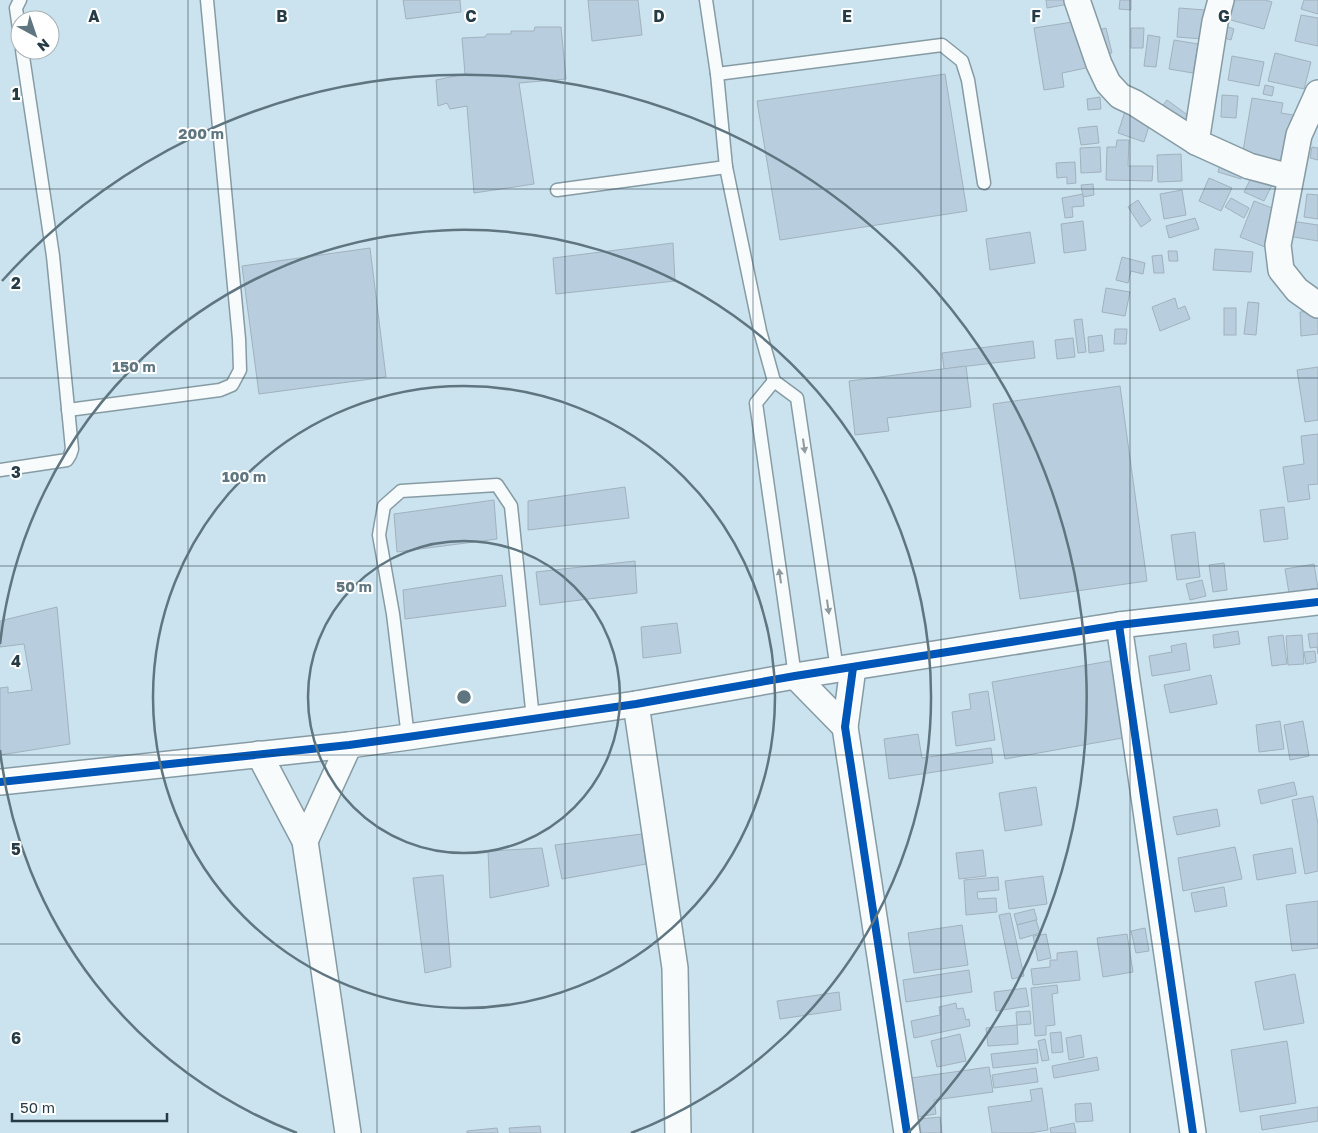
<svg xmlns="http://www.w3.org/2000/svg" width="1318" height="1133" viewBox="0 0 1318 1133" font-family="'Golos Text',sans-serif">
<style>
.building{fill:#b8cddd;stroke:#a1b2be}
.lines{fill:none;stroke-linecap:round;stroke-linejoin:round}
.service-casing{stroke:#869ba4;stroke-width:15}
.minor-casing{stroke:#869ba4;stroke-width:28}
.service{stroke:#f7fbfc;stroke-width:12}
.minor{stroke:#f7fbfc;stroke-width:25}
.cycleway-casing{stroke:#fff;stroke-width:11}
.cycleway{stroke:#0057b8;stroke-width:8}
.oneway{fill:#8e9ba0}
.grid{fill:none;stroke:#253b45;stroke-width:1;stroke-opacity:0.55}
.ring{fill:none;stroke:#5f7680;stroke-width:2.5}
.grid-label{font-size:16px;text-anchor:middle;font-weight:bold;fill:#253b45;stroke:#fff;stroke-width:4;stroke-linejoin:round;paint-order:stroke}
.centre{fill:#5f7680;stroke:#fff;stroke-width:2.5}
.ring-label{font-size:15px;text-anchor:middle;font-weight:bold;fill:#5f7680;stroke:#fff;stroke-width:4;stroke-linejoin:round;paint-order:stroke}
</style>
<rect width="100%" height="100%" fill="#cbe3ee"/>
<g class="building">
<path d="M403 0H460L461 12 406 19Z"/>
<path d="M588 0H638L642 35 592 41Z"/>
<path d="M1046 0H1068L1069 4 1047 8Z"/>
<path d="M1120 0H1131V10L1119 9Z"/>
<path d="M1233 0H1265L1272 2 1264 29 1227 19Z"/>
<path d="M1304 0H1318V14L1301 9Z"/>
<path d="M1179 8 1205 10 1203 39 1177 37Z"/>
<path d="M1301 15 1318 18V46L1295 41Z"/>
<path d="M1079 21 1086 68 1062 73 1064 87 1044 90 1034 28Z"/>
<path d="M1223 25 1234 29 1231 40 1219 36Z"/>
<path d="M535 27H561L566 79 519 83 534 184 474 193 467 106 450 109 447 103 438 106 436 80 465 74 462 38 485 37 487 34H511V31H534Z"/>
<path d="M1106 28 1112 53 1102 55 1096 31Z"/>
<path d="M1131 28H1144L1143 48H1131Z"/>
<path d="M1148 35 1160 37 1156 67 1144 66Z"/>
<path d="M1174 40 1198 44 1193 73 1169 69Z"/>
<path d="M1275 53 1311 62 1304 89 1268 81Z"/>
<path d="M1232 56 1264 62 1259 86 1228 80Z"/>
<path d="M945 74 967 211 780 240 757 101Z"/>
<path d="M1265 85 1274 87 1272 96 1263 94Z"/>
<path d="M1222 95 1238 96 1236 118 1221 117Z"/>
<path d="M1100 97 1101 109 1088 110 1087 99Z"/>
<path d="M1252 98 1283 103 1281 113 1299 116 1291 165 1242 157Z"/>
<path d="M1167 100 1193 119 1184 132 1157 113Z"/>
<path d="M1125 111 1151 120 1144 142 1118 133Z"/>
<path d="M1097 126 1099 143 1081 145 1078 128Z"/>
<path d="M1117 140H1129L1128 166H1153L1152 181 1106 180 1107 147H1116Z"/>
<path d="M1100 147 1101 172 1081 173 1080 148Z"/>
<path d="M1312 147 1318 148V160L1310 158Z"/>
<path d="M1181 154 1182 181 1158 182 1157 155Z"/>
<path d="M1221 161 1245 168 1241 179 1218 172Z"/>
<path d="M1075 162 1076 183 1067 184V177L1057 178 1056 163Z"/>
<path d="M1253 174 1273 183 1264 201 1244 192Z"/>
<path d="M1209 178 1232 188 1221 211 1199 201Z"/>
<path d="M1093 184 1094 195 1083 197 1081 185Z"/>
<path d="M1182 190 1186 215 1164 219 1160 194Z"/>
<path d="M1083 194 1084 206 1072 207 1073 217 1065 218 1062 198Z"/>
<path d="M1307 194 1318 195V219L1304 217Z"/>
<path d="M1231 198 1249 208 1244 218 1225 207Z"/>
<path d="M1138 200 1151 220 1141 227 1128 207Z"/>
<path d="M1254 201 1280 211 1265 247 1240 237Z"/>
<path d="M1195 218 1199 229 1169 238 1166 226Z"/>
<path d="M1083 221 1086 250 1064 253 1061 224Z"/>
<path d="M1291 221 1318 225V241L1288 236Z"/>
<path d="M1030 232 1035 263 990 270 986 239Z"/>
<path d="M673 243 675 281 556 294 553 258Z"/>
<path d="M370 248 386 377 259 394 242 266Z"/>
<path d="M1215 249 1253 252 1251 272 1213 270Z"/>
<path d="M1168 251H1177L1178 261H1169Z"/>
<path d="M1162 255 1164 273H1154L1152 256Z"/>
<path d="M1122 257 1145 263 1143 274 1131 271 1128 283 1116 280Z"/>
<path d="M1106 288 1130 292 1125 316 1102 312Z"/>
<path d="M1175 298 1178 309 1185 306 1190 319 1160 331 1152 307Z"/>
<path d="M1248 302 1259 303 1256 335 1244 334Z"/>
<rect x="1224" y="308" width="12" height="27"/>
<path d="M1318 310V334L1301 336 1300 312Z"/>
<path d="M1082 319 1086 352 1078 353 1074 320Z"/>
<path d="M1115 329H1127L1126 344H1114Z"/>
<path d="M1102 335 1104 351 1089 353 1088 337Z"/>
<path d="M1073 338 1075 357 1057 359 1055 340Z"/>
<path d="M1033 341 1035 358 944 369 942 353Z"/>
<path d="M966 366 971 407 887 418 889 431 855 435 849 381Z"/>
<path d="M1318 367V420L1305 422 1297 370Z"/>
<path d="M1120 386 1147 581 1020 599 993 404Z"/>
<path d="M1318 434V484L1308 485 1310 499 1288 502 1283 467 1304 464 1301 436Z"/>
<path d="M625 487 629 518 528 530V501Z"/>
<path d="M494 500 497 539 397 552 394 514Z"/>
<path d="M1284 507 1288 539 1264 542 1260 510Z"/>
<path d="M1195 532 1200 577 1177 580 1171 535Z"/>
<path d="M635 561 637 593 540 605 536 572Z"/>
<path d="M1224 563 1227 590 1213 592 1209 565Z"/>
<path d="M1314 564 1318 588 1289 593 1285 569Z"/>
<path d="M502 575 506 606 405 619 403 590Z"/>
<path d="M1202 580 1206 596 1190 600 1186 584Z"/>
<path d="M57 607 70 744 0 755V688L8 687V693L32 690 24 644 0 647V621Z"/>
<path d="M677 623 681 653 643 658 641 627Z"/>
<path d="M1238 631 1240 644 1214 648 1213 635Z"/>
<path d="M1318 633V654L1317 647 1310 648 1308 634Z"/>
<path d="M1283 635 1287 664 1272 666 1268 637Z"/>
<path d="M1302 635 1304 664 1288 665 1286 636Z"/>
<path d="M1186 643 1190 670 1152 676 1149 656 1172 652 1171 646Z"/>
<path d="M1315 651 1316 662 1306 664 1304 652Z"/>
<path d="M1115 660 1128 737 1005 759 992 682Z"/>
<path d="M1211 675 1217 704 1170 713 1164 685Z"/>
<path d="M988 691 995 740 956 746 952 712 971 709 969 694Z"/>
<path d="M1280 721 1284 749 1259 752 1256 725Z"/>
<path d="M1303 721 1309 756 1290 760 1284 725Z"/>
<path d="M918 734 922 758 991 748 993 763 889 779 884 739Z"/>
<path d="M1294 782 1297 795 1261 804 1258 790Z"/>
<path d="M1036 787 1042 825 1005 831 999 793Z"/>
<path d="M1313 796 1318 824V871L1305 874 1292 800Z"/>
<path d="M1217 809 1220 826 1177 835 1173 817Z"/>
<path d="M642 834 646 864 562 879 555 845Z"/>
<path d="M1235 847 1242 879 1183 891 1178 858Z"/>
<path d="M542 848 549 886 490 898 488 851Z"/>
<path d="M1292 848 1296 873 1257 880 1253 855Z"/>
<path d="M983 850 986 876 959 879 956 853Z"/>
<path d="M443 875 451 967 425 973 413 878Z"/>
<path d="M1043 876 1047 904 1009 909 1005 881Z"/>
<path d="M998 877 999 890 977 892 978 899 996 898 997 912 966 915 964 880Z"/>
<path d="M1224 887 1227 906 1195 912 1191 893Z"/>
<path d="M1318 901V948L1292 951 1286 905Z"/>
<path d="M1034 909 1037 920 1017 925 1014 914Z"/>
<path d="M1010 913 1024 976 1012 979 999 915Z"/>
<path d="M1036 920 1040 933 1020 939 1017 925Z"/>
<path d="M962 925 968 965 914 973 908 933Z"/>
<path d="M1145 928 1149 951 1136 953 1131 931Z"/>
<path d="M1046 934 1051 958 1038 961 1033 936Z"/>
<path d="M1127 934 1133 972 1103 977 1097 938Z"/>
<path d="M1077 951 1080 980 1033 985 1031 969 1050 967V960H1057V953Z"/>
<path d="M969 970 972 992 906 1002 903 980Z"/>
<path d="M1295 974 1304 1023 1264 1030 1255 982Z"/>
<path d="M1057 985 1058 993 1052 994 1055 1025 1046 1026V1035L1035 1036 1031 988Z"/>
<path d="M1026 988 1029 1006 996 1011 994 992Z"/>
<path d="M839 992 841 1010 780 1019 777 1001Z"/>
<path d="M956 1003 957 1009 963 1008 966 1020 969 1019 970 1026 914 1038 911 1021 940 1015 939 1007Z"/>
<path d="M1030 1011 1031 1024 1017 1025 1016 1012Z"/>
<path d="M1017 1025 1018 1044 988 1046 986 1028Z"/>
<path d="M1061 1032 1063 1052 1052 1053 1050 1033Z"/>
<path d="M960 1034 966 1061 937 1067 931 1041Z"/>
<path d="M1081 1035 1084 1057 1069 1060 1066 1038Z"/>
<path d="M1045 1039 1049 1060 1042 1061 1038 1041Z"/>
<path d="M1287 1041 1296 1103 1240 1112 1231 1050Z"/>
<path d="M1037 1049 1038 1063 993 1068 991 1054Z"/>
<path d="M1097 1057 1099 1070 1054 1078 1052 1066Z"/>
<path d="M989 1067 993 1092 934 1100 936 1114 917 1117 911 1078Z"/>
<path d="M1036 1068 1038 1082 994 1088 992 1075Z"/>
<path d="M1042 1088 1048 1130 1029 1133H992L988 1107 1032 1101 1030 1090Z"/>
<path d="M1091 1103 1093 1121 1076 1122 1075 1104Z"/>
<path d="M1318 1107V1121L1262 1130 1260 1116Z"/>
<path d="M940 1117 942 1133H921L919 1119Z"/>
<path d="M1074 1123 1076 1133H1051L1050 1128Z"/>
<path d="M540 1126 541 1133H510L509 1128Z"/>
<path d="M497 1128 498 1133H467V1131Z"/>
</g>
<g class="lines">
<g class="service-casing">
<g id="service">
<path d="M20 0 16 8 20 36"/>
<path d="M706 0 717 74 726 167 760 331 774 381 797 398 837 670"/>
<path d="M717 74 942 45 962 61 968 80 984 183"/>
<path d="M557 190 726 167"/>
<path d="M774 381 756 403 795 676"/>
<path d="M68 410 220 390 232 385 240 370 239 339 207 0"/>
<path d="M0 470 67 460 70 455 72 449 53 256 22 50"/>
<path d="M408 737 393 614 379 535 384 506 401 491 497 485 511 506 533 719"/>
</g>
</g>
<g class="minor-casing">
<g id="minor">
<path d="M1077 0 1099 64 1108 83 1120 96 1135 103 1196 142 1249 166 1290 177"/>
<path d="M1318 93 1299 135 1278 245 1281 270 1297 290 1318 305"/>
<path d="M1196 142 1215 22 1221 0"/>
<path d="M1119 625 1193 1133"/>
<path d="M853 668 845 727 907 1133"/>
<path d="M795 676 845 727"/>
<path d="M636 704 675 968 678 1133"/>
<path d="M259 754 305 841 348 1133"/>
<path d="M0 782 349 745 408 737 636 704 795 676 1119 625 1318 602"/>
<path d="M305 841 349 745"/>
</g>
</g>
<use href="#service" class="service"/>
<use href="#minor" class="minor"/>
<g class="cycleway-casing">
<g id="cycleway">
<path d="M1119 625 1193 1133"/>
<path d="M853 668 845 727 907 1133"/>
<path d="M0 782 349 745 408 737 636 704 795 676 1119 625 1318 602"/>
</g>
</g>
<use href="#cycleway" class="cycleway"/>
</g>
<defs><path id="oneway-solid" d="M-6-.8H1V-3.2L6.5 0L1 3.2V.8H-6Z" transform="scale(1.25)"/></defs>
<g class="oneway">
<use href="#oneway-solid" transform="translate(804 446) rotate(82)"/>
<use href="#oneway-solid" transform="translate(780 576) rotate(-98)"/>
<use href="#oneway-solid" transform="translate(828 607) rotate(82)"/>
</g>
<path class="grid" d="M188 0V1133M377 0V1133M565 0V1133M753 0V1133M941 0V1133M1130 0V1133M0 189H1318M0 378H1318M0 566H1318M0 755H1318M0 944H1318"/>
<g class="ring">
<circle cx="464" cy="697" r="156"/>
<circle cx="464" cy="697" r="311"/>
<path d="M297 1133A467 467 0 0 1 0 750M0 644A467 467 0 1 1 631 1133"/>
<path d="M2 281A622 622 0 1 1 908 1133"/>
</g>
<g class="grid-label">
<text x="94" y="22">A</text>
<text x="282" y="22">B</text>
<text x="471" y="22">C</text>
<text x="659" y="22">D</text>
<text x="847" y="22">E</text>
<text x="1036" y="22">F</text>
<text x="1224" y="22">G</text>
<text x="16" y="100">1</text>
<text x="16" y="289">2</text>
<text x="16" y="478">3</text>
<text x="16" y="667">4</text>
<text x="16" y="855">5</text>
<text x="16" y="1044">6</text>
</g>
<circle cx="464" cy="697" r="8" class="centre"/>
<g class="ring-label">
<text x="201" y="139">200 m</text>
<text x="134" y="372">150 m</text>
<text x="244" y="482">100 m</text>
<text x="354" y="592">50 m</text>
</g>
<g transform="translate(35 35) rotate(140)"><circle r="24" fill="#ffffff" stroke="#a8b1b5"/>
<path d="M0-4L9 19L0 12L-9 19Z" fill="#5f7680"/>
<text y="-8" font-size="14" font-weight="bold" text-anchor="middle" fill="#253b45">N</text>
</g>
<path d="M12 1113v8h155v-8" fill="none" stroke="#253b45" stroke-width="2.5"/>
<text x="20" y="1113" font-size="15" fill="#253b45" stroke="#ffffff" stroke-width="4" paint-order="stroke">50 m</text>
</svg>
